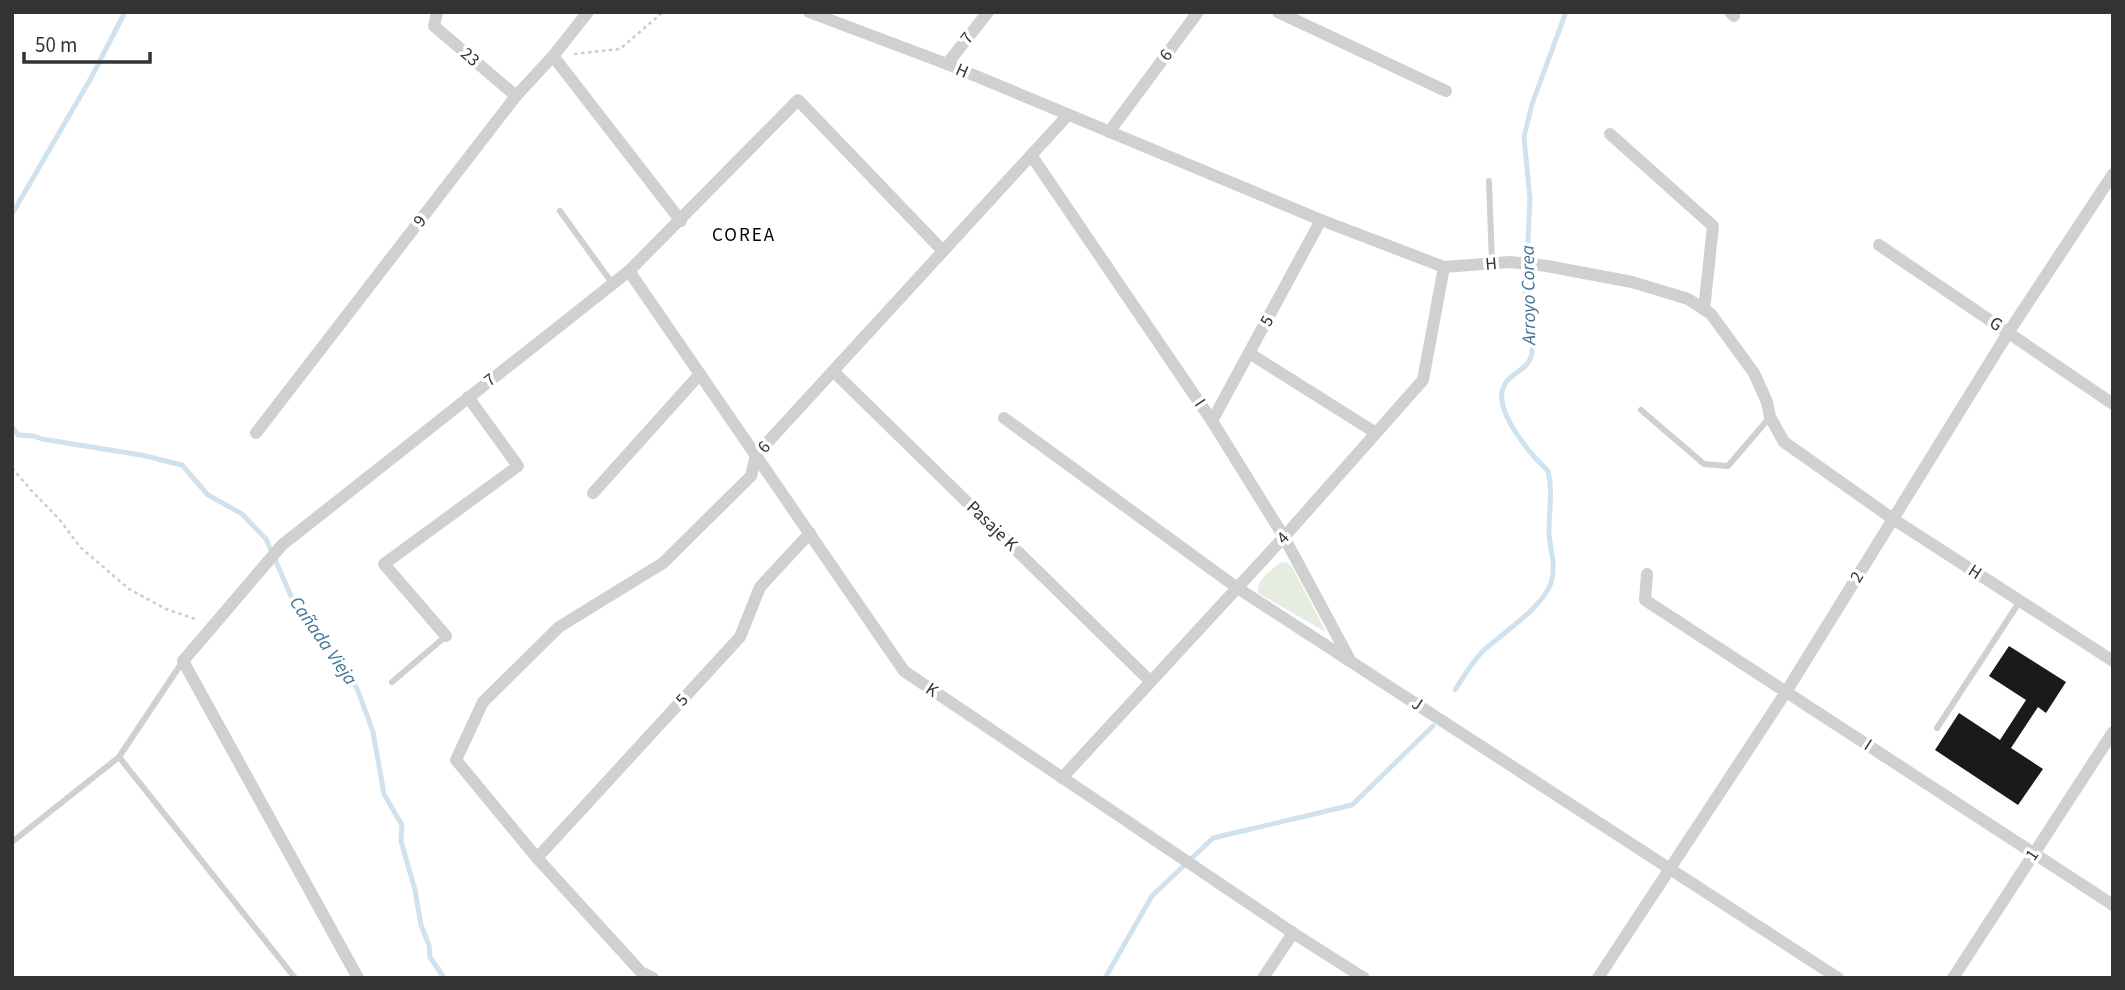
<svg xmlns="http://www.w3.org/2000/svg" width="2125" height="990" viewBox="0 0 2125 990" font-family="'Source Sans 3',sans-serif">
<style>
.green{fill:#e6ecdf}
.lines{fill:none;stroke-linecap:round;stroke-linejoin:round}
.stream{stroke:#cfe2ee;stroke-width:5}
.building{fill:#1a1a1a}
.path{stroke:#cdcdcd;stroke-width:2.5;stroke-dasharray:3.5 3.5;stroke-linecap:butt}
.lane{stroke:#d0d0d0;stroke-width:6}
.street{stroke:#d0d0d0;stroke-width:12}
.labels{text-anchor:middle;dominant-baseline:central;stroke-width:7;stroke-linejoin:round;paint-order:stroke}
.street-label{font-size:18px;fill:#333;stroke:#fff}
.neighbourhood-label{font-size:19px;letter-spacing:2px;fill:#000;stroke:#fff}
.water-label{font-size:19px;font-style:italic;fill:#3f7597;stroke:#fff}
</style>
<rect width="100%" height="100%" fill="#fff"/>
<path class="green" d="M1281 562 1288 563 1292 567 1326 632 1258 593C1257 578 1271 571 1281 562Z"/>
<g class="lines">
<g class="stream">
<path d="M12 214 91 78 125 12"/>
<path d="M12 427 18 435 34 436 42 439 141 455 182 465 208 495 242 514 266 539 295 605 351 677 358 691 373 732 384 794 402 825 401 841 415 890 421 925 429 945 430 957 444 978"/>
<path d="M1455 690C1464 676 1472 662 1483 651 1503 633 1542 608 1551 583 1557 564 1549 548 1549 530 1549 510 1553 490 1548 471 1531 455 1490 408 1505 384 1512 372 1527 370 1531 357 1536 340 1525 316 1525 298L1530 199 1524 137 1532 104 1566 12"/>
<path d="M1105 978 1152 896 1213 838 1352 805 1433 726"/>
</g>
</g>
<path class="building" d="M2009 646 2066 682 2046 713 2038 707 2011 748 2043 769 2018 805 1935 750 1959 713 2000 740 2026 700 1989 676Z"/>
<g class="lines">
<g class="path">
<path d="M574 54 620 49 663 12"/>
<path d="M12 468 30 489 60 520 80 547 129 589 166 609 198 620"/>
</g>
<g class="lane">
<path d="M1489 181 1492 264"/>
<path d="M560 211 612 283"/>
<path d="M1641 410 1704 464 1728 466 1770 417"/>
<path d="M392 682 446 636"/>
<path d="M1937 728 2020 601"/>
<path d="M119 757 183 661"/>
<path d="M12 842 119 757 295 978"/>
</g>
<g class="street">
<path d="M437 12 434 26 516 96"/>
<path d="M809 12 947 64 1321 220 1444 267 1510 262 1547 266 1632 282 1688 299 1711 314 1754 373 1767 402 1770 417 1784 442 1893 519 2113 661"/>
<path d="M1278 12 1446 91"/>
<path d="M1730 12 1734 16"/>
<path d="M553 56 681 221"/>
<path d="M947 64 988 12"/>
<path d="M1109 132 1198 12"/>
<path d="M1610 134 1713 226 1704 310"/>
<path d="M1031 155 1212 421 1284 537 1349 658"/>
<path d="M1879 245 2113 404"/>
<path d="M629 271 904 671 1293 933 1364 978"/>
<path d="M1249 353 1376 433"/>
<path d="M833 371 1150 681"/>
<path d="M1004 418 1236 587 1838 978"/>
<path d="M1212 421 1321 220"/>
<path d="M256 433 516 96 553 56 588 12"/>
<path d="M593 493 700 374"/>
<path d="M1647 574 1645 600 2113 905"/>
<path d="M446 636 384 564 518 466 468 397"/>
<path d="M1062 778 1284 537 1423 380 1444 267"/>
<path d="M537 858 740 637 760 587 810 533"/>
<path d="M358 978 183 661 282 545 629 271 798 100 943 251"/>
<path d="M653 978 641 972 537 858 456 760 483 702 559 627 663 563 751 476 756 455 1068 115"/>
<path d="M1263 978 1293 933"/>
<path d="M1598 978 1786 692 2008 333 2113 174"/>
<path d="M1953 978 2113 732"/>
</g>
</g>
<g class="labels">
<g class="street-label">
<text transform="translate(967 38) rotate(-52)">7</text>
<text transform="translate(1166 55) rotate(-53)">6</text>
<text transform="translate(470 57) rotate(41)">23</text>
<text transform="translate(962 71) rotate(23)">H</text>
<text transform="translate(420 221) rotate(-52)">9</text>
<text transform="translate(1491 264) rotate(-5)">H</text>
<text transform="translate(1267 321) rotate(-62)">5</text>
<text transform="translate(1996 324) rotate(34)">G</text>
<text transform="translate(490 380) rotate(-38)">7</text>
<text transform="translate(1200 403) rotate(56)">I</text>
<text transform="translate(764 447) rotate(-49)">6</text>
<text transform="translate(992 526) rotate(44)">Pasaje K</text>
<text transform="translate(1283 538) rotate(-47)">4</text>
<text transform="translate(1975 572) rotate(33)">H</text>
<text transform="translate(1857 577) rotate(-58)">2</text>
<text transform="translate(932 690) rotate(34)">K</text>
<text transform="translate(682 700) rotate(-47)">5</text>
<text transform="translate(1417 704) rotate(33)">J</text>
<text transform="translate(1868 745) rotate(33)">I</text>
<text transform="translate(2032 855) rotate(-57)">1</text>
</g>
<g class="neighbourhood-label">
<text x="744" y="235">COREA</text>
</g>
<g class="water-label">
<text transform="translate(1529 295) rotate(-91)">Arroyo Corea</text>
<text transform="translate(323 641) rotate(55)">Cañada Vieja</text>
</g>
</g>
<rect width="2125" height="990" fill="none" stroke="#333333" stroke-width="28"/>
<path d="M24 52v10h126v-10" fill="none" stroke="#333333" stroke-width="3.5"/>
<text x="35" y="52" font-size="21" fill="#333333" stroke="#ffffff" stroke-width="5" paint-order="stroke">50 m</text>
</svg>
